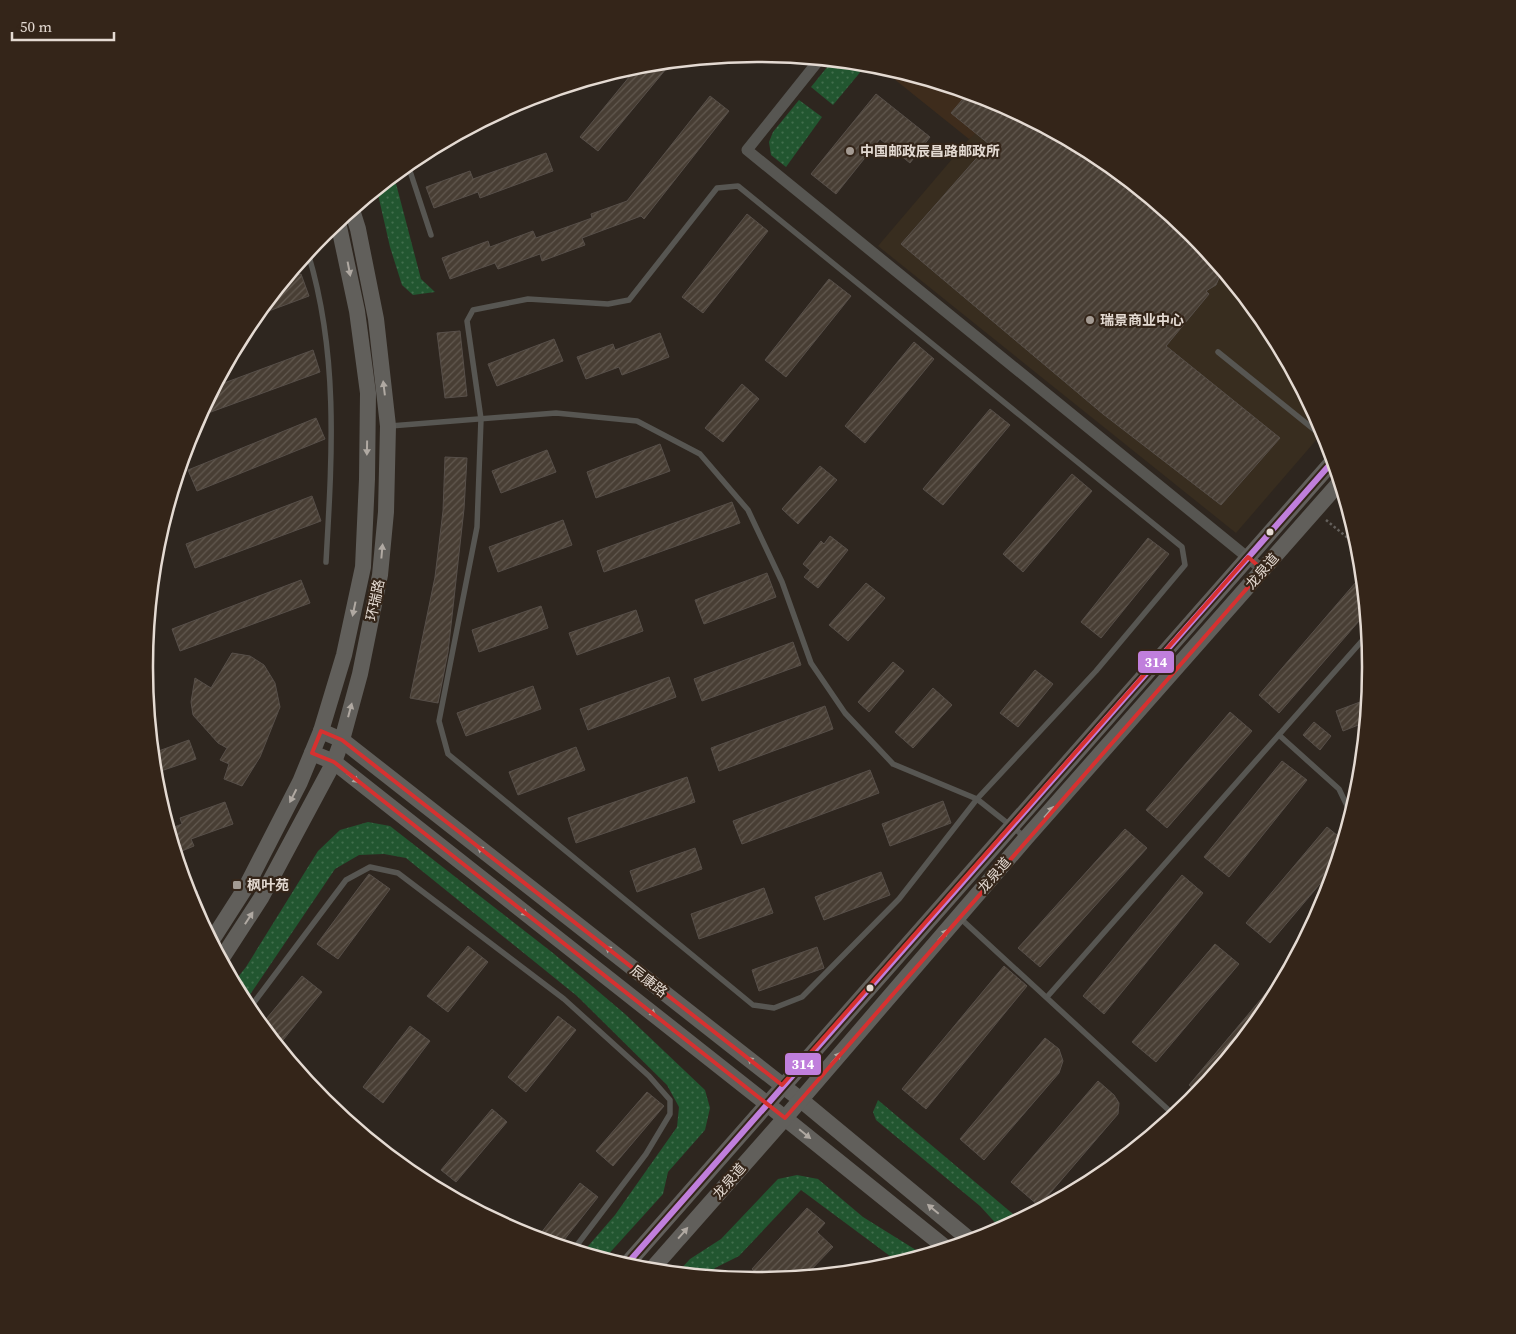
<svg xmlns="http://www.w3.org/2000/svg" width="1516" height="1334" viewBox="0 0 1516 1334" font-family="'Source Serif 4','Noto Sans SC',serif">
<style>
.commercial{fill:#382d1f}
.built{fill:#3e2c1c}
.grass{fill:url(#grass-dots)}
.building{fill:url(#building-hatch);stroke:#574f49}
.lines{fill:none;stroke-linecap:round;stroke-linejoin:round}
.path{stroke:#64605c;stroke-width:2.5;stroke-dasharray:2.5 2.5;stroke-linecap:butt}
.lane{stroke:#575652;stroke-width:5.5}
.street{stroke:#575652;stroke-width:11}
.secondary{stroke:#615f5b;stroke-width:16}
.bus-1-casing{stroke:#342519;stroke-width:10}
.bus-1{stroke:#c07fdc;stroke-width:6}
.oneway{fill:#b0a9a2}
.marked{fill:none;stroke:#d73130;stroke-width:4;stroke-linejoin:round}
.poi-dot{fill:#a49b93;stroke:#342519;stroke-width:2}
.bus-dot{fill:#e4dad2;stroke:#342519;stroke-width:2}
.labels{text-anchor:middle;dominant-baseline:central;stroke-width:4.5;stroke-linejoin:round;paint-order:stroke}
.poi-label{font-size:14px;font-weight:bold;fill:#e4dad2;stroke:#342519;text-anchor:start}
.street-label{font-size:14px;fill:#e4dad2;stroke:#342519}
.rim{fill:none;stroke:#e4dad2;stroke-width:2.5}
.line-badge{stroke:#342519;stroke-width:2}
.badge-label{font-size:14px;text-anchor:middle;font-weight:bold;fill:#fff}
</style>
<defs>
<pattern id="grass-dots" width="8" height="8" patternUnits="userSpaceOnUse" patternTransform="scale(1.25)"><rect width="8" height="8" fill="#225630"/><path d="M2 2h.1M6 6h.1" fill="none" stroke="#426e4d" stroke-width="1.8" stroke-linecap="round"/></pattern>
<pattern id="building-hatch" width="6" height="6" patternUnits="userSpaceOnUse" patternTransform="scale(1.25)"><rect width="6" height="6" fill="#483e34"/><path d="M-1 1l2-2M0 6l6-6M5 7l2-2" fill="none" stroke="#625950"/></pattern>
</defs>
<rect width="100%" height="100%" fill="#2e261f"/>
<path class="commercial" d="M999 104 1099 157 1192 234 1268 327 1324 431 1236 533 878 246Z"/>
<path class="built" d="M878 66 993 101 1000 104 976 133 969 139Z"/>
<g class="grass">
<path d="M832 61 867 64 833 105 811 87Z"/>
<path d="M799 100 822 117 786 167 771 155 769 142 773 132Z"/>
<path d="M394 176 421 279 435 292 413 295 402 285 390 247 377 190Z"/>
<path d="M368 822 390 826 553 953 625 1014 705 1090 710 1108 705 1130 668 1172 663 1194 605 1258 583 1252 615 1215 677 1127 679 1107 667 1085 577 996 406 858 384 854 359 855 335 869 245 1002 234 982 246 967 318 851 340 830Z"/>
<path d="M878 1100 1019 1219 1001 1229 980 1206 876 1120 873 1112Z"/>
<path d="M797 1175 818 1179 863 1217 924 1255 898 1262 801 1190 739 1256 715 1268 708 1275 678 1272 690 1259 721 1239 778 1179Z"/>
</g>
<g class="building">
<path d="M660 63 666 69 598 151 580 137 639 65Z"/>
<path d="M968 93 993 101 1085 150 1201 248 1205 249 1222 271 1216 285 1206 291 1209 294 1166 346 1280 438 1221 505 1103 414 901 244 989 144 951 113Z"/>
<path d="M876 94 930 137 910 163 880 139 836 194 811 174Z"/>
<path d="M710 96 729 111 644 219 641 216 582 238 585 245 542 261 540 254 498 269 495 263 450 279 442 258 488 241 490 247 533 231 536 238 592 218 591 214 627 201Z"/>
<path d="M546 153 553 171 480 198 478 192 434 208 426 187 470 171 473 179Z"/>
<path d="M747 214 768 231 703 313 682 297Z"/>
<path d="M301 274 309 296 258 315 287 279Z"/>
<path d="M829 279 851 296 786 377 765 360Z"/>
<path d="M460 331 467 396 445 398 437 333Z"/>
<path d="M660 333 669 357 622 375 619 367 586 379 577 357 613 344 615 350Z"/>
<path d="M554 339 563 361 497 386 488 364Z"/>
<path d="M914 342 934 359 865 443 845 426Z"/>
<path d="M313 350 320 372 200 416 216 386Z"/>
<path d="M742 384 759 399 723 442 705 428Z"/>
<path d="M990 409 1010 425 943 505 923 489Z"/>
<path d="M316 418 325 439 197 491 188 470Z"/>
<path d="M660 444 670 471 596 498 587 472Z"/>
<path d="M547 450 556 472 501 493 492 471Z"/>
<path d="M445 457 467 458 464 509 448 652 438 703 410 698 435 577 443 511Z"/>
<path d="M820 466 837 480 798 524 782 509Z"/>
<path d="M1072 474 1092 491 1023 572 1003 554Z"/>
<path d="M312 496 321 521 195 568 186 544Z"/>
<path d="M732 502 740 523 604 572 597 551Z"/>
<path d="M563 520 572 545 498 572 489 547Z"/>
<path d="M830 536 848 550 818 588 804 577 810 570 803 564 821 541 824 544Z"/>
<path d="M1148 538 1169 554 1101 638 1081 622Z"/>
<path d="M767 573 776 597 704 624 695 600Z"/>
<path d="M1362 575 1366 613 1279 713 1259 695Z"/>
<path d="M301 580 310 603 180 651 172 629Z"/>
<path d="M866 583 885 598 848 641 829 625Z"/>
<path d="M541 606 548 628 479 652 472 630Z"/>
<path d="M636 610 643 631 577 655 569 633Z"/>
<path d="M793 642 801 665 702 701 694 679Z"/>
<path d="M232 653 250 656 264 665 275 683 280 707 260 757 242 786 224 779 229 764 220 760 227 748 218 743 193 715 191 702 195 678 211 688Z"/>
<path d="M893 662 904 671 869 712 858 702Z"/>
<path d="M1035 670 1053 684 1018 727 1000 713Z"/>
<path d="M669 677 676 697 588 730 580 709Z"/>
<path d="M533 686 541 709 466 736 457 713Z"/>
<path d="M933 688 952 705 913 748 895 732Z"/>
<path d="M1368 699 1366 722 1343 731 1336 711Z"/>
<path d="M825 706 833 729 719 771 711 748Z"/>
<path d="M1230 712 1252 731 1167 828 1146 810Z"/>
<path d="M1314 722 1331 736 1320 750 1303 735Z"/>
<path d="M189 740 196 759 155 773 153 753Z"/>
<path d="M576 747 585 770 518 795 509 772Z"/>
<path d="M1282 761 1307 780 1229 877 1204 857Z"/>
<path d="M870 770 879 793 742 844 733 821Z"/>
<path d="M687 777 695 802 576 843 568 818Z"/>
<path d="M943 801 951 823 890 846 882 824Z"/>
<path d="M225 802 233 824 191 839 194 846 177 853 169 829 182 824 180 818Z"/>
<path d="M1327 827 1343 840 1336 865 1270 943 1246 923Z"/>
<path d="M1125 829 1147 848 1040 967 1018 948Z"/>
<path d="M695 848 702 869 637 892 630 871Z"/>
<path d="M881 872 890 895 824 920 815 897Z"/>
<path d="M369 874 390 889 338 959 317 944Z"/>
<path d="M1182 875 1203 893 1104 1014 1083 996Z"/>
<path d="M764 888 773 913 699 939 691 914Z"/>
<path d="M1215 944 1239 964 1156 1062 1132 1042Z"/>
<path d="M468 946 488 962 448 1012 427 996Z"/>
<path d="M817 947 824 968 759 991 752 970Z"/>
<path d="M1004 966 1027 986 926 1109 902 1089Z"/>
<path d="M302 976 322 992 279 1045 262 1024Z"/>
<path d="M1277 980 1281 983 1268 1008 1198 1092 1189 1085Z"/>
<path d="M558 1016 576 1030 526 1092 508 1077Z"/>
<path d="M410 1026 430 1041 383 1103 363 1087Z"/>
<path d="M1045 1038 1059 1049 1063 1061 1059 1073 984 1160 960 1139Z"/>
<path d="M1098 1081 1114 1095 1119 1103 1118 1114 1039 1206 1011 1182Z"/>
<path d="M647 1092 664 1106 613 1166 596 1151Z"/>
<path d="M492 1109 507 1122 456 1182 441 1170Z"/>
<path d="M580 1183 598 1197 560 1245 537 1238Z"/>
<path d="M807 1208 825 1223 817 1232 833 1247 805 1276 765 1280 752 1269Z"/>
</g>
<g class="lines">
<path class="path" d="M1326 520 1360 548"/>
<g class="lane">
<path d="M408 165 431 235"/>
<path d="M738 186 1182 547 1185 565 1096 671 977 799 899 899 802 997 774 1008 753 1005 448 754 439 721 477 527 481 419 467 321 473 310 528 299 608 304 629 300 717 188Z"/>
<path d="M308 253C339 355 332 457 326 562"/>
<path d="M1218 352 1327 440"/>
<path d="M390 426 556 413 637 421 700 454 748 510 782 582 811 663 845 713 893 764 977 799 1025 837"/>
<path d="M1279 735 1339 789 1351 814"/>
<path d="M190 898 195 892"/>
<path d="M960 918 1174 1115"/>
<path d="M1047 997 1368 634"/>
<path d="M249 1009 346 880 370 867 398 873 564 999 649 1076 670 1100V1114L646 1154 574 1249"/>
</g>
<path class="street" d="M819 60 747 150 1263 570"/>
<g class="secondary">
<path d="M321 731 342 740 801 1100 970 1240"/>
<path d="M312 753 334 762 766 1103 946 1248"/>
<path d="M212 940 246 887 300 782 321 731 344 655 363 567 367 479 368 393 357 311 338 222"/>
<path d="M222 958 261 898 334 762 342 740 360 674 380 575 386 512 388 426 376 319 358 229 352 210"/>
<path d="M626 1265 1333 461"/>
<path d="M651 1270 785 1118 1026 838 1340 482"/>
</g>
<g class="bus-1-casing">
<path id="bus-1" d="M626 1265 1333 461"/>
</g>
<use href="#bus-1" class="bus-1"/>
</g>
<defs><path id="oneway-solid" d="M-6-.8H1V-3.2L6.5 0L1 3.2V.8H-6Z" transform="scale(1.25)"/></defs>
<g class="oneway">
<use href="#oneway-solid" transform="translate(349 269) rotate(79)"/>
<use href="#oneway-solid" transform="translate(384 388) rotate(-97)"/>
<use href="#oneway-solid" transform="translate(367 448) rotate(91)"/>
<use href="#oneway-solid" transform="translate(382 551) rotate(-85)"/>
<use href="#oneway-solid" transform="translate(354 609) rotate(102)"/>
<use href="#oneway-solid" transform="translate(350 710) rotate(-75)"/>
<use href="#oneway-solid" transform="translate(353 778) rotate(38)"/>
<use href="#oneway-solid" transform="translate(293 796) rotate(117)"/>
<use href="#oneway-solid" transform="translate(1049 812) rotate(-49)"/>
<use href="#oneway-solid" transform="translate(483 851) rotate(-142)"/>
<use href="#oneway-solid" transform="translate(522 911) rotate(38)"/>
<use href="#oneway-solid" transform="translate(249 918) rotate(-57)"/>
<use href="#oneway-solid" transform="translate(943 935) rotate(-49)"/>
<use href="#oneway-solid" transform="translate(611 951) rotate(-142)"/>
<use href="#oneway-solid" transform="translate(650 1011) rotate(38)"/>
<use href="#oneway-solid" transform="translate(836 1058) rotate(-49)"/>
<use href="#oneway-solid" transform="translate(753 1062) rotate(-142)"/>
<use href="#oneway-solid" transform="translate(805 1134) rotate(39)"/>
<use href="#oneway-solid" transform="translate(933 1209) rotate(-140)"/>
<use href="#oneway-solid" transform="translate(683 1233) rotate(-49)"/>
</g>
<path class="marked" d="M1248 557 1263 570 785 1118 334 762 312 753 321 731 342 740 782 1085Z"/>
<g class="poi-dot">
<circle cx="850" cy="151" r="5"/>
<circle cx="1090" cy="320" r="5"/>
<rect x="232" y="880" width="10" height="10" rx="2.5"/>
</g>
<g class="bus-dot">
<circle cx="1270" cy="532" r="4.5"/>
<circle cx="870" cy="988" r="4.5"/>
</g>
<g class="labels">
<g class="poi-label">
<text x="860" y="151">中国邮政辰昌路邮政所</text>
<text x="1100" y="320">瑞景商业中心</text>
<text x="247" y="885">枫叶苑</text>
</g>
<g class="street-label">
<text transform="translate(1262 571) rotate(-49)">龙泉道</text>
<text transform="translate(375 600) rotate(-78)">环瑞路</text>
<text transform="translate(994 875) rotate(-49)">龙泉道</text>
<text transform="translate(649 981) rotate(38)">辰康路</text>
<text transform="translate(729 1181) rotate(-49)">龙泉道</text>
</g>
</g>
<path d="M0 0H1516V1334H0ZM757 62H758A604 604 0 0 1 1362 666V668A604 604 0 0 1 758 1272H757A604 604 0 0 1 153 668V666A604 604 0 0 1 757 62Z" fill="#342519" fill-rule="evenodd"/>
<path class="rim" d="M757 62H758A604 604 0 0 1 1362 666V668A604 604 0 0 1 758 1272H757A604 604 0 0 1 153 668V666A604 604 0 0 1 757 62Z"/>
<g class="line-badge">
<rect x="1137" y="650" width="38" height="24" rx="5" fill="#c07fdc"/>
<rect x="784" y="1052" width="38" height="24" rx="5" fill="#c07fdc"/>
</g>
<g class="badge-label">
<text x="1156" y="667">314</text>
<text x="803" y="1069">314</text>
</g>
<path d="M12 32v8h102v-8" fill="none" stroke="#e4dad2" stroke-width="2.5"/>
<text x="20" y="32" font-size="15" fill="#e4dad2" stroke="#342519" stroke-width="4" paint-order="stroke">50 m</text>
</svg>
